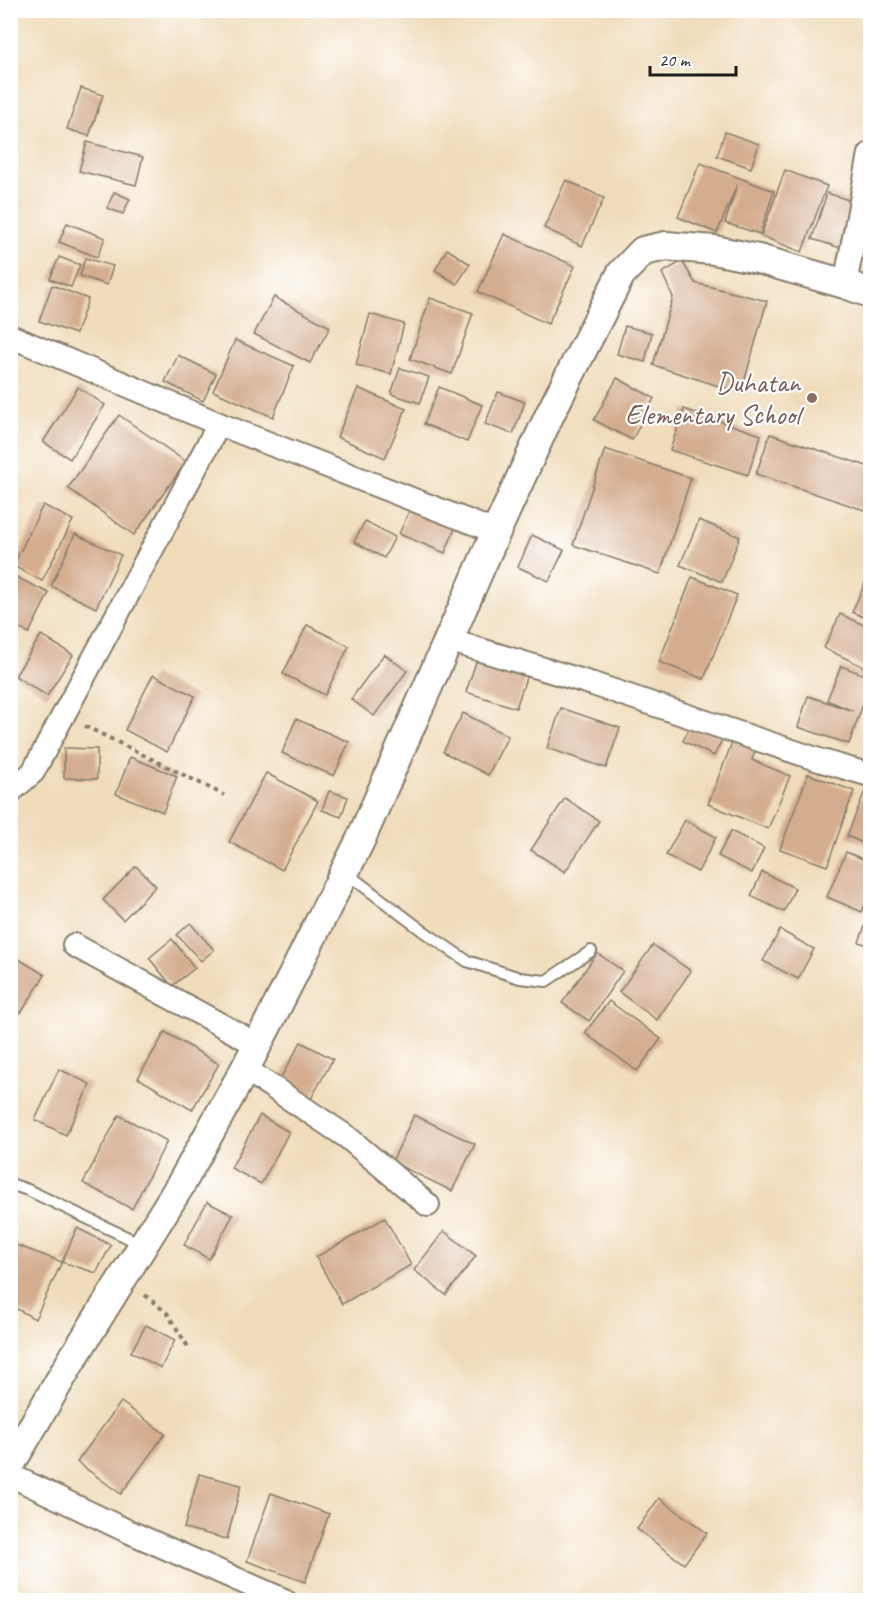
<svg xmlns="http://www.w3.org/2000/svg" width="881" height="1611" viewBox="0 0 881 1611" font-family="Caveat,sans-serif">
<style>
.building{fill:#d4ad8f}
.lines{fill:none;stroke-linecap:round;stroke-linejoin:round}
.service-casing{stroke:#867c6b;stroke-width:14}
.minor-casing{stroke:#867c6b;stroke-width:26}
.tertiary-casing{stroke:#867c6b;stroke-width:32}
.path{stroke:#867c6b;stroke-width:4;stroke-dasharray:4.5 4.5;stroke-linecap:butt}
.service{stroke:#fff;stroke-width:10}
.minor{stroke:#fff;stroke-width:22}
.tertiary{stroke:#fff;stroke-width:28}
.education-dot{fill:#8d6e63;stroke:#fff;stroke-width:2}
.labels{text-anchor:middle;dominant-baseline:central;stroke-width:4.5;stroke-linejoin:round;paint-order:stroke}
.education-label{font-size:28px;fill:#785e54;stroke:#fff;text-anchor:end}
</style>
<rect width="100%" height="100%" fill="#fff"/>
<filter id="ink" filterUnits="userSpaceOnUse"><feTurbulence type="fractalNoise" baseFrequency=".0167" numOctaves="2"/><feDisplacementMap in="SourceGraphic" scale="12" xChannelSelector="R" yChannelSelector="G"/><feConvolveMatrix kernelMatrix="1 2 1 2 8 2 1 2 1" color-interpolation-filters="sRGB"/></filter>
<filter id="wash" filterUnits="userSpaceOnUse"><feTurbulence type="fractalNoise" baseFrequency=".008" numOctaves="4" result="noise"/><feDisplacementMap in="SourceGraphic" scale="24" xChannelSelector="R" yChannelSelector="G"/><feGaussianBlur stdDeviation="1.35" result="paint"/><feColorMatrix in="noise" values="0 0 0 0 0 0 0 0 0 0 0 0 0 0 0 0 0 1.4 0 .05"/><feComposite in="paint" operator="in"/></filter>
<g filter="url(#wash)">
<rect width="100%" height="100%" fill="#f0dcba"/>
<g id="blocks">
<g class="building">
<path d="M81 88 103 95 89 136 67 129Z"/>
<path d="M725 132 759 144 751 168 717 156Z"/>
<path d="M87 142 143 157 136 185 79 171Z"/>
<path d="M700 163 774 191 760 234 725 223 737 185 717 233 678 217Z"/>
<path d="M785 170 827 186 802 252 761 236Z"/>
<path d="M566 180 604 198 582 246 544 228Z"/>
<path d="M114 192 130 199 123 214 107 208Z"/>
<path d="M827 193 858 203 844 249 812 239Z"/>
<path d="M67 223 105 238 97 257 59 242Z"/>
<path d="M504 234 575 266 548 324 478 292Z"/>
<path d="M447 249 470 264 457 284 435 270Z"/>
<path d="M59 257 80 265 71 287 50 279Z"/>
<path d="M85 258 113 266 107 285 80 276Z"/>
<path d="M682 261 695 283 767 301 741 393 653 365 673 297 662 273Z"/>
<path d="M52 285 88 299 76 334 39 321Z"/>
<path d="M274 297 330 327 310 363 254 334Z"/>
<path d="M430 298 473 313 452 374 410 359Z"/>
<path d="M370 314 404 324 391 374 356 365Z"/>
<path d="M625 326 652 333 645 362 617 354Z"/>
<path d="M235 340 294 366 273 417 213 391Z"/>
<path d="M178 355 216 374 203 401 165 382Z"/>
<path d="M400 368 429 377 420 403 391 394Z"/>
<path d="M617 378 654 398 632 440 594 420Z"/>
<path d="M78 387 105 405 70 459 43 442Z"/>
<path d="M439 387 482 405 467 442 424 424Z"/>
<path d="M358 388 406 409 385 458 337 437Z"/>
<path d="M498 392 525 402 513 434 485 424Z"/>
<path d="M684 409 761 435 748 475 670 450Z"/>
<path d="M119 415 186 462 134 535 68 488Z"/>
<path d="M770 434 870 467V512L756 474Z"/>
<path d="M605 449 691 478 660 574 573 545Z"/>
<path d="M413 502 458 521 445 553 399 534Z"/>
<path d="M43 505 73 520 42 581 13 566Z"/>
<path d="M699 520 740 537 722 582 680 565Z"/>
<path d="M365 521 395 537 384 558 354 542Z"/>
<path d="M75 534 121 555 96 608 51 586Z"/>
<path d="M532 535 564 550 549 581 518 567Z"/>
<path d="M10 574 49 593 29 633 10 624Z"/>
<path d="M868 576 870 577V620L852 612Z"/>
<path d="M692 577 737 595 704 679 659 662Z"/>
<path d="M840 614 870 628V670L824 648Z"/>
<path d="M307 625 349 646 325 695 283 674Z"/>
<path d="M41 635 73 655 47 696 15 676Z"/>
<path d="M384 654 407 671 374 716 351 699Z"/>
<path d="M478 656 528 672 516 708 466 692Z"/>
<path d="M841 666 870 677V684L849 744 798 727 808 696 853 711 827 700Z"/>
<path d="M153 675 195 696 167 752 125 730Z"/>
<path d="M561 708 620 728 606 768 547 748Z"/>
<path d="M463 713 508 736 488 775 443 752Z"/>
<path d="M296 719 349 742 334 776 282 753Z"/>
<path d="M692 723 723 738 714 756 683 741Z"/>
<path d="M735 735 758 744 752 760 790 776 768 829 708 804Z"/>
<path d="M64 748 97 749V779L64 778Z"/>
<path d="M130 757 177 776 163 812 116 794Z"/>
<path d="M266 773 318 801 282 870 229 842Z"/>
<path d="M808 774 854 791 827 866 780 849Z"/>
<path d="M870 778V846L847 836Z"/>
<path d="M329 791 348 797 341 817 322 810Z"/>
<path d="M565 798 599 821 565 872 531 850Z"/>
<path d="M685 820 716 837 698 872 666 855Z"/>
<path d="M731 831 764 848 752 873 718 856Z"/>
<path d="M846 852 870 862V891L862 912 827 897Z"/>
<path d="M136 866 156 886 123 920 103 900Z"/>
<path d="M762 872 795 888 784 912 751 896Z"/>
<path d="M870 913V946L859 942Z"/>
<path d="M190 923 214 950 201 961 177 935Z"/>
<path d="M780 930 814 949 798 979 763 961Z"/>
<path d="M172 939 195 968 172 986 149 958Z"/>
<path d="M653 945 691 971 657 1020 619 992Z"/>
<path d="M597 953 623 971 589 1021 562 1003Z"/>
<path d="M12 955 45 975 21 1013 10 1006V957Z"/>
<path d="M609 1001 661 1039 637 1071 585 1033Z"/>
<path d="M165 1032 219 1064 192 1110 138 1078Z"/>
<path d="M301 1042 333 1059 308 1104 276 1086Z"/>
<path d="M59 1069 90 1084 66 1135 35 1120Z"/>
<path d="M119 1115 167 1141 132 1209 83 1183Z"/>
<path d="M260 1115 289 1132 261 1184 231 1168Z"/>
<path d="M414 1115 475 1144 452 1191 392 1162Z"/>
<path d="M207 1202 233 1215 209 1259 184 1245Z"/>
<path d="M385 1218 411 1265 342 1304 316 1257Z"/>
<path d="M77 1228 111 1245 96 1273 62 1262Z"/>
<path d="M444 1231 476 1256 446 1295 414 1270Z"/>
<path d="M16 1245 62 1262 35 1319 10 1305V1255Z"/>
<path d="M146 1325 175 1340 161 1368 131 1352Z"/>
<path d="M121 1402 165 1434 121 1494 77 1462Z"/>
<path d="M199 1474 241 1485 227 1539 184 1528Z"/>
<path d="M271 1493 329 1514 305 1582 247 1561Z"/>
<path d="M659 1498 707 1533 684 1564 637 1529Z"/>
</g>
</g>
</g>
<g filter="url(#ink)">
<use href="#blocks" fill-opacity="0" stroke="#867c6b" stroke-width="1.5"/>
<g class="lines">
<g class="service-casing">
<g id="service">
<path d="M345 872 423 931 467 961 520 978 546 981 591 951"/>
<path d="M10 1184 28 1190 141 1244"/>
</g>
</g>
<g class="minor-casing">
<g id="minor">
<path d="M845 284 870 154"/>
<path d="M10 336 219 424 496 532"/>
<path d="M448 640 593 684 822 761 870 775"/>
<path d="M10 792 33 772 219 424"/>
<path d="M74 945 256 1044"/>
<path d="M245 1069 347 1137 428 1205"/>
<path d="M10 1475 123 1529 284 1600"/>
</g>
</g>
<g class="tertiary-casing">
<path id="tertiary" d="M10 1465 73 1358 181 1184 245 1069 293 975 360 841 496 532 550 414 621 274 643 251 666 246 714 250 758 259 845 284 870 293"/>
</g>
<g class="path">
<path d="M85 726 224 795"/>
<path d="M145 1295 167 1313 190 1350"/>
</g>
<use href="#service" class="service"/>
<use href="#minor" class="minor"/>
<use href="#tertiary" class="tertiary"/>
</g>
</g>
<circle class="education-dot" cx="812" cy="398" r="6"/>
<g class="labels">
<g class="education-label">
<text x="800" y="382">Duhatan<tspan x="800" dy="32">Elementary School</tspan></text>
</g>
</g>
<rect width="881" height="1611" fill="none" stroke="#fff" stroke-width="36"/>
<path d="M650 66v9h86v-9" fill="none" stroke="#1c1c1c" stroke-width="3"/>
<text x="659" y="66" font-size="18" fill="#1c1c1c" stroke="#ffffff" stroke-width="4.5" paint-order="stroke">20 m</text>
</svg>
